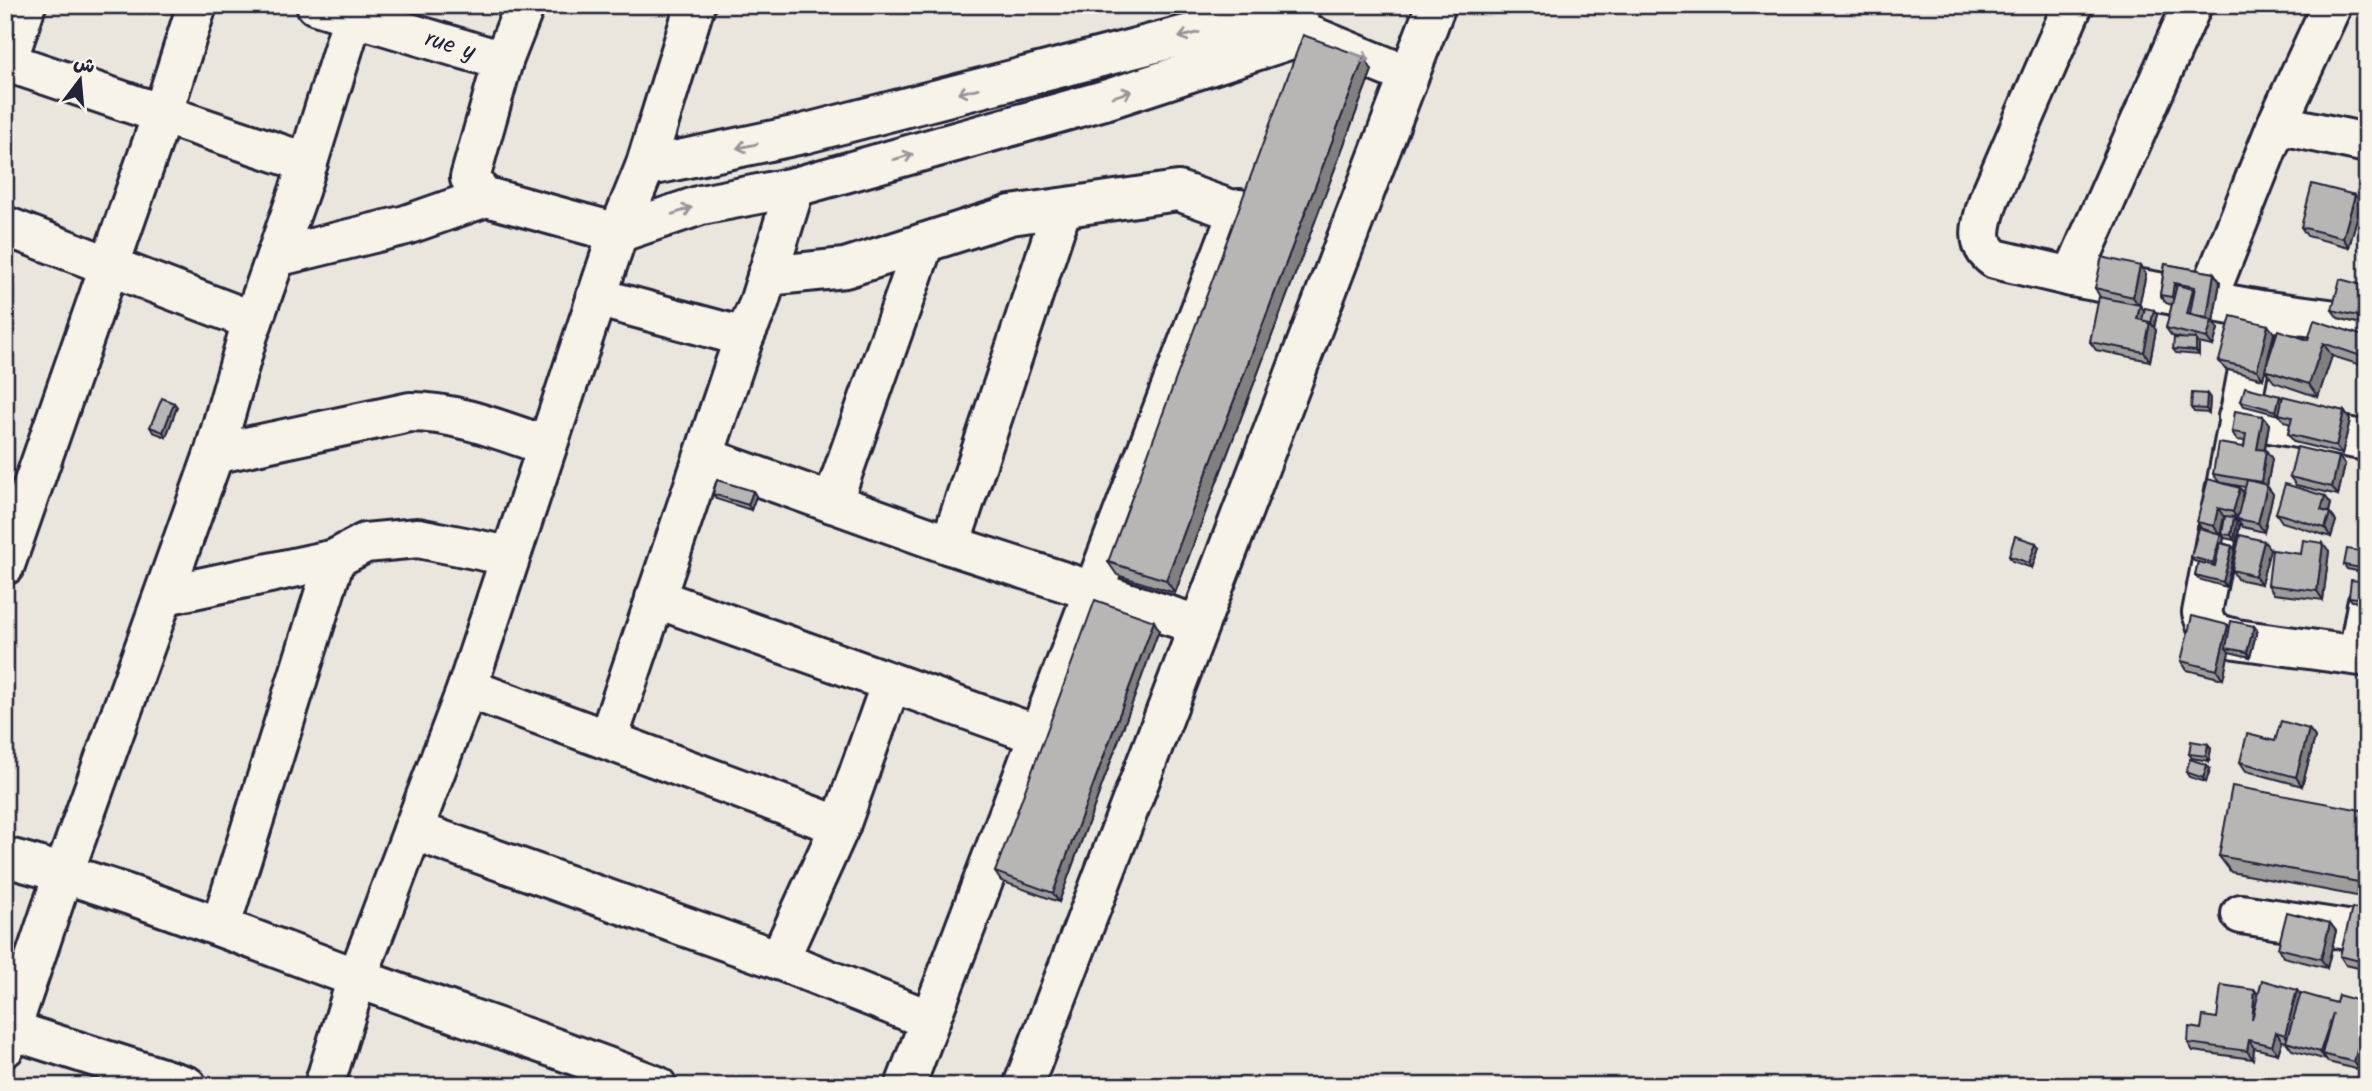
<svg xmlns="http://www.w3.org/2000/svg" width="2372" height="1091" viewBox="0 0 2372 1091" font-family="Kalam,'Playpen Sans Arabic',sans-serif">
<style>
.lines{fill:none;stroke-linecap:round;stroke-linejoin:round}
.minor-casing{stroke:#22223b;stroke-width:44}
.minor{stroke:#f7f3e8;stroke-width:38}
.wall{fill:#9e9d9c;stroke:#22223b;stroke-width:2;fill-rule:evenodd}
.shaded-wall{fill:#817f7f;stroke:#22223b;stroke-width:2}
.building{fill:#b8b6b5;stroke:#22223b;stroke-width:2}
.oneway{stroke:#97959a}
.labels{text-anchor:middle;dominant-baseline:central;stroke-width:7;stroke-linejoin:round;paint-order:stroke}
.street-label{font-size:24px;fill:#22223b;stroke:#f7f3e8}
</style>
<rect width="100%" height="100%" fill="#eae6de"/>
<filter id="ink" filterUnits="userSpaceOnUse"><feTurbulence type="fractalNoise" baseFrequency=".0143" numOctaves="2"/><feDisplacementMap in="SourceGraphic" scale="14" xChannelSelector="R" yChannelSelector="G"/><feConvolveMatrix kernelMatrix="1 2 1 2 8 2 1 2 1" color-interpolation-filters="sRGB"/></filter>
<g filter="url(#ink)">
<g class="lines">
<g class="minor-casing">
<g id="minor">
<path d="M316 5 503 61"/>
<path d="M525 5 503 61 470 178 483 196 618 233 701 205 795 187 1108 99 1307 34 1407 75"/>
<path d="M2192 5 2072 277 2260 310 2367 324"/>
<path d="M7 62 308 163"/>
<path d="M5 68 26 5"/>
<path d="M2277 124 2367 143"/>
<path d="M645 167 803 134 1302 5"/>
<path d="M5 226 253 321"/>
<path d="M276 257 406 225 486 197"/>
<path d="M767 276 845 268 1011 215 1178 191 1238 212"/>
<path d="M2072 277 1995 259C1973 244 1982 221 1989 199L2073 5"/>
<path d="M596 297 744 337"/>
<path d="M2207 300 2277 124 2332 5"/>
<path d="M2257 323 2202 613 2209 632 2236 639 2367 657"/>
<path d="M2238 417 2367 441"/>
<path d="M214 454 410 412C458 412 502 431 547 446"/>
<path d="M704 457 950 545 1198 625"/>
<path d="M832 503 924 243"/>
<path d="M950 545 1062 208"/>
<path d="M5 565 162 115 197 5"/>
<path d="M166 595 335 559 365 543 418 538 510 556"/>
<path d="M655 598 1038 735"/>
<path d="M2358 655 2367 605"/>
<path d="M467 688 840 826"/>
<path d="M608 739 744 337 758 306 795 187"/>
<path d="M413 830 779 960 930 1020"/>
<path d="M5 857C126 889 240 935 357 978 457 1015 558 1047 657 1086"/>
<path d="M2241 914 2367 933"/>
<path d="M221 925 335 559"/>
<path d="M779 960 840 826 891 683"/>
<path d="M11 1030 187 1086"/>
<path d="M5 1047 64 872 214 454 247 338 299 191 353 17"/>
<path d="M324 1086 357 978 467 688 618 233 645 167 695 5"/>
<path d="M905 1086 1239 209"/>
<path d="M1023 1086 1436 5"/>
</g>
</g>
<use href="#minor" class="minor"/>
</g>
<g class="wall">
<path d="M1372 70 1175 593 1117 575 1108 562Z"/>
<path d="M2355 195 2361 203 2349 247 2307 236 2301 227Z"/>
<path d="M2165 264 2214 273 2220 282 2213 322 2218 329 2213 346 2198 343 2199 355 2176 353 2173 349 2181 338 2172 336 2166 328 2172 305 2166 303 2160 295Z"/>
<path d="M2146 274 2139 305 2144 311 2154 310 2157 314 2154 328 2156 330 2150 361 2096 350 2090 342 2100 297 2095 288Z"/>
<path d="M2366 286 2367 288V314L2364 325 2338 318 2332 310Z"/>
<path d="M2274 333 2266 368 2308 340 2367 337V367L2332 356 2318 397 2274 382 2265 370 2263 379 2225 369 2219 361Z"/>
<path d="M2207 394 2210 398 2209 413 2194 412 2191 408Z"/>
<path d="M2280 396 2282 399 2344 411 2350 420 2342 454 2294 442 2288 434 2290 424 2285 422 2279 415 2244 406 2241 401Z"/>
<path d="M174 403 177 407 166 437 153 432 150 427Z"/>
<path d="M2269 424 2265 450 2272 459 2267 486 2273 494 2264 532 2243 527 2239 521 2236 520 2237 522 2234 540 2225 538 2222 534 2224 517 2220 534 2224 538 2223 543 2232 546 2235 550 2226 587 2198 579 2195 575 2198 562 2194 561 2191 557 2201 528 2197 522 2219 482 2213 474 2244 447 2245 441 2237 440 2232 432ZM2223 483 2245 487 2244 493 2240 488Z"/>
<path d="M2345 465 2338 495 2296 485 2290 477Z"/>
<path d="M753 491 756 496 751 510 716 499 713 494Z"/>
<path d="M2325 496 2331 504 2329 512 2336 521 2331 537 2282 522 2276 513Z"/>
<path d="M2039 547 2032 568 2012 561 2009 556Z"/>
<path d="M2270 549 2261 584 2237 579 2232 570Z"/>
<path d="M2329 551 2323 600 2274 594 2268 585 2301 554Z"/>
<path d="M2367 552V573L2347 569 2344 565Z"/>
<path d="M2367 582V603L2352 601 2349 597Z"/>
<path d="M2254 626 2257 630 2250 657 2229 652 2223 679 2187 670 2181 661 2230 628Z"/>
<path d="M1159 630 1059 902 1001 881 995 872Z"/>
<path d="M2309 729 2315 737 2302 786 2246 771 2240 762 2275 741Z"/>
<path d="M2208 744 2211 748 2209 761 2192 758 2189 754Z"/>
<path d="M2207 765 2210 769 2206 782 2189 777 2186 772Z"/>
<path d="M2367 811V898L2231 872 2219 856Z"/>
<path d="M2367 911V970L2346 965 2340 956Z"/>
<path d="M2330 923 2336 931 2327 968 2283 957 2278 948Z"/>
<path d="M2301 994 2336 1003H2367V1043L2360 1070 2328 1062 2326 1059V1060L2292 1050 2286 1042 2282 1041 2278 1054 2254 1048 2253 1059 2193 1051 2188 1043 2201 1029 2217 1018 2259 995Z"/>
</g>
<g class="shaded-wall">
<path d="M1364 57 1372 70 1175 593 1166 580Z"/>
<path d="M2355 195 2361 203 2349 247 2343 238Z"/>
<path d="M2140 266 2146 274 2139 306 2133 297Z"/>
<path d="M2214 273 2220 282 2213 322 2218 329 2213 346 2207 338 2211 323 2207 317Z"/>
<path d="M2174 283 2180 292 2178 306 2172 297Z"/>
<path d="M2366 286 2367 288V314L2364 325 2358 316Z"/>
<path d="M2193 289 2199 298 2190 314 2194 319 2187 314Z"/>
<path d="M2140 305 2146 313 2144 322 2137 319Z"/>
<path d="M2154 310 2157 314 2154 328 2151 323Z"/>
<path d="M2150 322 2156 330 2150 361 2144 352Z"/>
<path d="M2268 325 2274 333 2263 379 2257 370Z"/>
<path d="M2196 339 2199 344V355L2196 351Z"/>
<path d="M2323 343 2332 356 2318 397 2309 384Z"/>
<path d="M2207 394 2210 398 2209 413 2206 409Z"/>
<path d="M2280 396 2283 400 2279 415 2276 411Z"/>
<path d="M174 403 177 407 166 437 163 432Z"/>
<path d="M2344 411 2350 420 2342 454 2336 446Z"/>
<path d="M2263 416 2269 424 2263 457 2257 449Z"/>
<path d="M2266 450 2272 459 2267 486 2273 494 2264 532 2258 523 2266 490 2261 482Z"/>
<path d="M2339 457 2345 465 2338 495 2332 487Z"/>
<path d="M2240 488 2246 496 2238 519 2233 512Z"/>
<path d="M753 491 756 496 751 510 748 505Z"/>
<path d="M2325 496 2331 504 2327 518 2321 510Z"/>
<path d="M2218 508 2224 517 2220 535 2214 526Z"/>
<path d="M2330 513 2336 521 2331 537 2325 528Z"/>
<path d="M2234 517 2237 522 2234 540 2231 535Z"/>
<path d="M2221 534 2224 538 2216 567 2213 563Z"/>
<path d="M2264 541 2270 549 2261 584 2255 576Z"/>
<path d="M2036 543 2039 547 2032 568 2029 563Z"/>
<path d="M2323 543 2329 551 2323 600 2317 591Z"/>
<path d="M2232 546 2235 550 2226 587 2223 582Z"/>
<path d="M1154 621 1159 630 1059 902 1053 893Z"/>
<path d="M2228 625 2234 633 2226 648 2229 652 2223 679 2217 670Z"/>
<path d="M2254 626 2257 630 2250 657 2247 652Z"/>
<path d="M2309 729 2315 737 2302 786 2296 777Z"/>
<path d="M2208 744 2211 748 2209 761 2206 756Z"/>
<path d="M2207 765 2210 769 2206 782 2203 778Z"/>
<path d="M2367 869V887L2364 883Z"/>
<path d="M2330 923 2336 931 2327 968 2321 959Z"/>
<path d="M2255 990 2261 998 2252 1020Z"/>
<path d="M2297 990 2303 998 2291 1043 2285 1035Z"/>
<path d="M2367 1011V1043L2360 1070 2354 1062Z"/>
<path d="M2333 1013 2322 1054 2326 1059V1060L2320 1052Z"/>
<path d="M2276 1032 2282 1041 2278 1054 2272 1046Z"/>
<path d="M2249 1040 2254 1048 2253 1059 2247 1051Z"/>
</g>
<g class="building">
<path d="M1303 35 1364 57 1166 580 1108 562Z"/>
<path d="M2312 184 2355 195 2343 238 2301 227Z"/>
<path d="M2367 205V252H2362Z"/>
<path d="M2102 257 2140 266 2133 297 2095 288Z"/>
<path d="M2165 264 2214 273 2207 317 2190 314 2195 287 2174 283 2172 297 2160 295Z"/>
<path d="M2340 279 2366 286 2358 316 2332 310Z"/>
<path d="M2177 285 2193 289 2187 314 2212 320 2207 338 2166 328Z"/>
<path d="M2099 297 2140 305 2137 319 2150 322 2144 352 2090 342Z"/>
<path d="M2145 308 2154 310 2151 323H2149L2150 322 2142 320Z"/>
<path d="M2231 316 2268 325 2257 370 2219 361Z"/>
<path d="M2314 320 2367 337V348L2364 357 2323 343 2309 384 2265 370 2278 330 2308 340Z"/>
<path d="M2174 338 2196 339V351L2173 349Z"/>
<path d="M2245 387 2280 396 2276 411 2241 401Z"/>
<path d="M2192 393 2207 394 2206 409 2191 408Z"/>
<path d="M2283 396 2344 411 2336 446 2288 434 2292 417 2279 414Z"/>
<path d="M162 398 174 403 163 432 150 427Z"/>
<path d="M2235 411 2263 416 2257 449 2266 450 2261 482 2213 474 2218 443 2244 447 2246 434 2232 432Z"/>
<path d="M2297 447 2339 457 2332 487 2290 477Z"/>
<path d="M2367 473V488L2362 487Z"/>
<path d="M2208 479 2240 488 2233 512 2218 508 2214 526 2197 522Z"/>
<path d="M717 480 753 491 748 505 713 494Z"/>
<path d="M2247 480 2267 485 2258 523 2237 519Z"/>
<path d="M2285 484 2325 496 2321 510 2330 513 2325 528 2276 513Z"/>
<path d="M2225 516 2234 517 2231 535 2222 534Z"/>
<path d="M2199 528 2221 534 2213 563 2191 557Z"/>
<path d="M2240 535 2264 541 2255 576 2232 570Z"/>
<path d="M2015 536 2036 543 2029 563 2009 556Z"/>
<path d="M2303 540 2323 543 2317 591 2268 585 2272 550 2301 554Z"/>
<path d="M2220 543 2232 546 2223 582 2195 575 2198 562 2215 566Z"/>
<path d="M2347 549 2367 552V569L2344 565Z"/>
<path d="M2351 580 2367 582 2364 593 2367 597 2366 599 2349 597Z"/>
<path d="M1095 600 1154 621 1053 893 995 872Z"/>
<path d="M2192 616 2228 625 2217 670 2181 661Z"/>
<path d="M2231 621 2254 626 2247 652 2226 648Z"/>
<path d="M2281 721 2309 729 2296 777 2240 762 2247 734 2275 741Z"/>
<path d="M2191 741 2208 744 2206 756 2189 754Z"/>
<path d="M2190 759 2207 765 2203 778 2186 772Z"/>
<path d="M2232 786 2367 811V869L2364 883 2219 856Z"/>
<path d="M2352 908 2367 911V963L2340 956Z"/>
<path d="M2287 912 2330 923 2321 959 2278 948Z"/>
<path d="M2262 980 2297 990 2285 1035 2276 1032 2272 1046 2249 1040 2247 1051 2188 1043 2189 1027 2201 1029 2203 1016 2217 1018 2221 985 2255 990 2252 1020Z"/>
<path d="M2301 993 2336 1003 2338 995 2367 1003V1011L2354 1062 2322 1054 2333 1013 2320 1052 2286 1042Z"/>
</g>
<defs><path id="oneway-shaft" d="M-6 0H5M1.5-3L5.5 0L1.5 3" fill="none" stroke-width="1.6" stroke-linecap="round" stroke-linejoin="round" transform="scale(1.75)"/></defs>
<g class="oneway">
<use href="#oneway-shaft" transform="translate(1189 35) rotate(166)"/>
<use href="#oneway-shaft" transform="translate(1360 56) rotate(22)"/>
<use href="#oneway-shaft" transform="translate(968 91) rotate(166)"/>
<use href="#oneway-shaft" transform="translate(1122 94) rotate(-18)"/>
<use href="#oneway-shaft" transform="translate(747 146) rotate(168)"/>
<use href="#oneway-shaft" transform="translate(903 157) rotate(-16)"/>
<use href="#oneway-shaft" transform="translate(682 211) rotate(-19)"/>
</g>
</g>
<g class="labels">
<g class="street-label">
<text transform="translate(450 46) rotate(17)">rue y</text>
</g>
</g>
<rect width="2372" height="1091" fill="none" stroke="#f7f3e8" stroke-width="28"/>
<rect x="14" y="14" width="2344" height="1063" fill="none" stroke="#22223b" stroke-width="2.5" filter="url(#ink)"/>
<g transform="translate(80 80) rotate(16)" stroke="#f7f3e8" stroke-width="5" paint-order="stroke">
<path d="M0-5L12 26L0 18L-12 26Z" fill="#22223b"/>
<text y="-10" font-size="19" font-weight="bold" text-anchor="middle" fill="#22223b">ش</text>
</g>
</svg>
